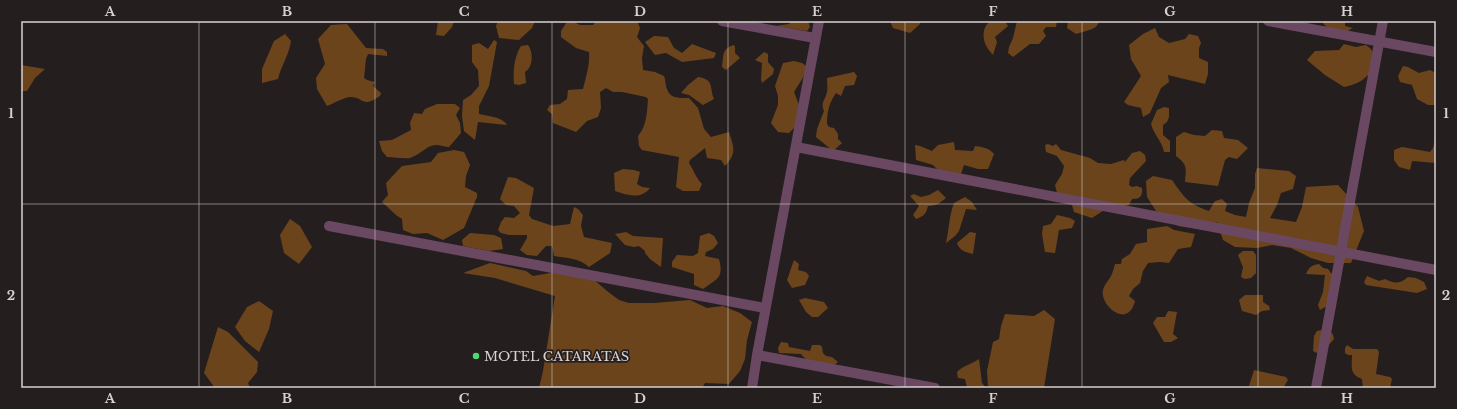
<svg xmlns="http://www.w3.org/2000/svg" width="1457" height="409" viewBox="0 0 1457 409" font-family="'Libre Baskerville',serif">
<style>
.forest{fill:#6c441c}
.lines{fill:none;stroke-linecap:round;stroke-linejoin:round}
.minor{stroke:#6b4862;stroke-width:10}
.grid{fill:none;stroke:#d6d1d2;stroke-width:1;stroke-opacity:0.55}
.poi-dot{fill:#4fd675;stroke:#251e1f;stroke-width:1.5}
.labels{text-anchor:middle;dominant-baseline:central;stroke-width:3.5;stroke-linejoin:round;paint-order:stroke}
.poi-label{font-size:13px;fill:#d6d1d2;stroke:#251e1f;text-anchor:start}
.neatline{fill:none;stroke:#d6d1d2;stroke-width:1.5}
.grid-label{font-size:13px;text-anchor:middle;font-weight:bold;fill:#d6d1d2}
</style>
<rect width="100%" height="100%" fill="#251e1f"/>
<g class="forest">
<path d="M438 21H454L452 27 444 36 436 35Z"/>
<path d="M498 21H535L532 28 519 40 499 38 496 26Z"/>
<path d="M572 21 580 25H593L596 21H633L638 23 640 28 637 37 644 46 642 58 643 70 655 72 664 76C666 81 665 84 667 89 670 99 680 98 689 98L698 108 704 129 711 137 729 132C734 148 737 153 725 166L721 160 707 158 705 148 690 160 689 163C694 171 696 178 702 184L699 191H683L676 187 679 157 642 150 639 146 638 136C647 126 647 111 648 99L646 97 622 92H613L606 88 600 92 601 108 598 117 587 121 576 132 553 123 552 114 547 110 550 105 560 104 567 99 568 90 583 89C586 77 590 64 589 52L576 48 561 37V31L566 23Z"/>
<path d="M792 21H808L810 27 807 31 775 26 789 24Z"/>
<path d="M890 21H920V24L910 33 893 28Z"/>
<path d="M991 21H1005L1008 26 995 37 997 42 993 55C991 52 988 50 987 47 982 39 982 26 991 21Z"/>
<path d="M1017 21H1057L1056 27H1046L1043 31 1046 36 1039 44H1030L1013 57 1008 53 1009 47 1013 38Z"/>
<path d="M1068 21H1099C1098 30 1084 31 1076 34L1067 28Z"/>
<path d="M1321 21H1345V26L1353 28 1336 37Z"/>
<path d="M347 24 366 48 383 49 387 52V56L368 54 366 59 364 78 367 80 375 82 373 86 381 93 380 96C361 109 365 97 350 97 342 98 335 103 327 106L317 89 316 78 325 64 318 39 331 25Z"/>
<path d="M1155 28 1159 37 1169 43 1185 39 1189 34 1198 36 1201 43 1199 48V58L1208 62V74L1205 84 1168 75 1169 82 1161 88 1150 113 1143 117 1141 108 1128 105 1124 102 1141 76 1131 59 1129 45 1143 34Z"/>
<path d="M285 34 291 41C289 55 281 66 278 79L262 83V69L274 41Z"/>
<path d="M654 36 668 37 674 48 682 53 692 44 716 53 714 58 682 62 666 53 655 55 645 42Z"/>
<path d="M494 40 497 42 489 86 479 106V114C487 116 503 117 507 125L478 122 475 140 464 131 462 116 463 100 471 95 479 86 478 70 472 62V45L479 43 488 49Z"/>
<path d="M1344 44 1356 47 1366 45 1371 49 1378 66C1364 78 1363 83 1344 87L1325 75 1307 60 1315 51 1339 50Z"/>
<path d="M528 45C532 50 533 60 530 66 529 69 527 70 525 72L526 83 519 85 514 84C513 71 514 57 521 46Z"/>
<path d="M733 45 735 46V53L740 58 726 70 722 67C724 56 721 50 733 45Z"/>
<path d="M764 52 768 54V62L774 69 773 74 762 83 761 79 762 63 755 60Z"/>
<path d="M794 61 802 63 809 68 794 92 803 115 799 123 789 133 778 132 771 123 778 105V96L775 86 783 63Z"/>
<path d="M21 65 45 69 35 78 27 91H21Z"/>
<path d="M1403 66 1408 67 1419 73 1430 70 1436 73 1435 105H1428L1417 99 1412 85 1400 82 1398 76Z"/>
<path d="M854 72 857 76 854 85 845 86 841 96 836 93C829 103 827 112 827 124L829 127 834 128 838 134V139L842 143 833 151 816 137 817 129 824 111C820 102 826 99 827 92 828 88 827 83 827 78Z"/>
<path d="M698 77C715 80 709 87 714 99L703 105 689 95 681 93 688 85Z"/>
<path d="M437 104H455L460 108 456 115 460 123 461 133 449 147C445 147 440 145 436 145 427 145 420 155 410 158 403 159 395 157 387 157L382 151 379 141 392 140 411 130 410 123 414 113 422 114 425 109Z"/>
<path d="M1164 107 1169 108V117L1167 122 1163 125V135L1170 141V152H1164C1162 141 1154 135 1151 124L1157 110Z"/>
<path d="M1212 130 1222 131 1224 138 1238 140 1248 148 1237 159 1229 157 1225 160 1218 186 1185 182C1186 168 1188 165 1176 156V137L1184 132 1194 135 1205 136Z"/>
<path d="M1436 137V163L1412 161 1410 170 1399 167 1394 160V150L1402 147 1430 152 1433 148Z"/>
<path d="M954 142 955 150 973 151 975 146C983 147 989 148 994 154L988 169H978L964 165 961 174 938 170 933 165 916 160 915 145 920 146 932 151 938 145Z"/>
<path d="M1048 144 1053 146 1056 144 1061 150 1090 158 1098 163 1111 164 1124 160 1125 162 1132 153 1140 151 1145 155 1146 161 1130 178 1129 185 1132 187 1137 186 1142 188C1143 196 1140 199 1132 199L1129 205 1121 207 1112 205 1092 218 1074 212 1070 198 1057 193 1055 185 1062 174 1064 166 1057 156 1046 152 1045 145Z"/>
<path d="M454 150 464 152 470 165 466 176 465 187 477 193V197L464 228 443 240 427 233 413 234 403 230 402 219 396 215 382 202 388 195 386 183 402 166 431 162 438 153Z"/>
<path d="M1257 168 1289 171 1296 176 1293 189 1281 193 1277 205 1270 218 1296 222 1302 207 1306 187 1338 185 1358 207 1364 231 1351 263H1328L1311 258 1291 248 1272 245 1257 248 1235 247 1223 240 1217 222 1204 230 1178 226 1156 211 1147 197 1146 181 1153 176 1172 180C1184 197 1188 204 1209 211L1215 201 1222 199 1227 204 1225 211 1235 215 1246 217 1249 203 1255 188V174Z"/>
<path d="M623 169 634 170 640 172 637 184 642 187 650 188C641 200 626 195 615 191L614 173Z"/>
<path d="M508 177 516 178 534 188 529 215 532 219 553 226 570 224 574 207 578 209 583 215 581 226 584 237 612 243 610 253 589 267C579 258 567 258 554 256L552 246H546L537 256 527 255 520 250 527 238V235H509L501 233 498 230 501 222 505 217 514 218 520 213 514 206 506 205 500 199Z"/>
<path d="M938 190 946 198C940 203 936 206 928 206 926 214 924 216 916 219L913 215 919 206 910 196 914 194 921 197 929 195Z"/>
<path d="M965 197 972 202 977 210 966 209 959 231 955 236 946 243C949 229 949 216 954 203Z"/>
<path d="M1057 215 1070 218 1075 221 1072 228 1059 230 1055 253 1045 252 1042 234 1043 226 1051 224Z"/>
<path d="M290 219 300 226 312 247 299 264 284 253 280 235Z"/>
<path d="M1167 226 1174 230 1195 234 1191 247 1178 249 1169 263 1160 262 1148 263 1143 271 1140 283 1133 289 1129 296 1135 301C1134 305 1132 310 1129 312 1119 321 1100 303 1103 290 1104 285 1109 280 1111 276 1113 272 1114 268 1115 264H1121L1122 259 1130 254 1136 244 1147 242V229Z"/>
<path d="M626 232 633 236 663 238 661 267 650 259 645 253V251L639 246 634 247 625 245 615 234Z"/>
<path d="M970 232 976 233 973 254C965 252 960 251 957 243Z"/>
<path d="M470 233 494 235 501 238 503 249 489 251 463 246 462 240Z"/>
<path d="M709 233 714 236 718 243 713 249 706 252 705 256 719 259C724 279 717 278 703 289L694 285V274L672 267V262L677 255 693 256 698 253 700 236Z"/>
<path d="M1243 251H1253L1256 255V273L1251 278 1245 279 1241 277 1243 267 1238 255Z"/>
<path d="M794 260 799 264 798 270 806 272 809 276 805 285 792 288 787 280Z"/>
<path d="M490 263 526 271 533 276 556 272 591 277 607 291 619 300 629 303H654L690 300 707 308 723 306 740 313 752 322 747 340 745 359 740 371 729 384 705 383 702 388H539L543 371 555 296 495 278 463 273Z"/>
<path d="M1319 264 1323 268 1328 269 1331 273 1339 275 1327 306 1320 310 1318 305 1323 292 1325 275 1306 274C1309 267 1312 265 1319 264Z"/>
<path d="M1367 276 1379 281 1385 279C1394 284 1400 284 1408 277L1416 278 1424 282 1427 289 1417 293 1366 285 1364 282Z"/>
<path d="M1245 295H1263V302L1269 306 1270 310 1262 311 1256 315 1242 311 1239 300Z"/>
<path d="M805 298 824 302 828 308 818 317H812L806 312 799 300Z"/>
<path d="M259 301 273 311 269 329 259 352 245 341 235 327 247 307Z"/>
<path d="M1044 310 1055 319 1044 388H992L988 386 987 371 993 342 999 339 1001 326 1005 314 1034 316Z"/>
<path d="M1168 311 1177 312 1173 334 1178 338 1171 342H1164L1153 323 1157 317H1165Z"/>
<path d="M218 327 228 332 258 362 257 372 248 383 250 388H215L204 373Z"/>
<path d="M1322 330C1329 331 1333 331 1334 339L1327 347 1317 353 1313 351 1314 336 1317 331Z"/>
<path d="M781 342 788 343 789 347 810 351 812 345H820L822 347 823 353 826 356 832 357 838 362 829 369 813 367 801 354 779 353 778 348Z"/>
<path d="M1347 345 1353 349H1377L1379 352 1376 374 1390 377 1392 379 1390 388H1363L1362 379C1349 374 1352 367 1352 355H1348L1345 353V348Z"/>
<path d="M979 359 982 383 986 388H967L965 379 958 378 957 372C962 366 972 364 979 359Z"/>
<path d="M1254 370 1286 377 1288 380 1283 388H1262L1249 386Z"/>
</g>
<g class="lines">
<g class="minor">
<path d="M722 21 815 38"/>
<path d="M1268 21 1436 52"/>
<path d="M796 147 1436 270"/>
<path d="M329 226 765 308"/>
<path d="M757 355 935 388"/>
<path d="M752 388 757 355 819 21"/>
<path d="M1316 388 1383 21"/>
</g>
</g>
<path class="grid" d="M199 21V388M375 21V388M552 21V388M728 21V388M905 21V388M1082 21V388M1258 21V388M21 204H1436"/>
<circle class="poi-dot" cx="476" cy="356" r="4"/>
<g class="labels">
<g class="poi-label">
<text x="484" y="356">MOTEL CATARATAS</text>
</g>
</g>
<rect width="1457" height="409" fill="none" stroke="#251e1f" stroke-width="44"/>
<rect x="22" y="22" width="1413" height="365" class="neatline"/>
<g class="grid-label">
<text x="110" y="16">A</text>
<text x="287" y="16">B</text>
<text x="464" y="16">C</text>
<text x="640" y="16">D</text>
<text x="817" y="16">E</text>
<text x="993" y="16">F</text>
<text x="1170" y="16">G</text>
<text x="1347" y="16">H</text>
<text x="11" y="118">1</text>
<text x="1446" y="118">1</text>
<text x="11" y="300">2</text>
<text x="1446" y="300">2</text>
<text x="110" y="403">A</text>
<text x="287" y="403">B</text>
<text x="464" y="403">C</text>
<text x="640" y="403">D</text>
<text x="817" y="403">E</text>
<text x="993" y="403">F</text>
<text x="1170" y="403">G</text>
<text x="1347" y="403">H</text>
</g>
</svg>
